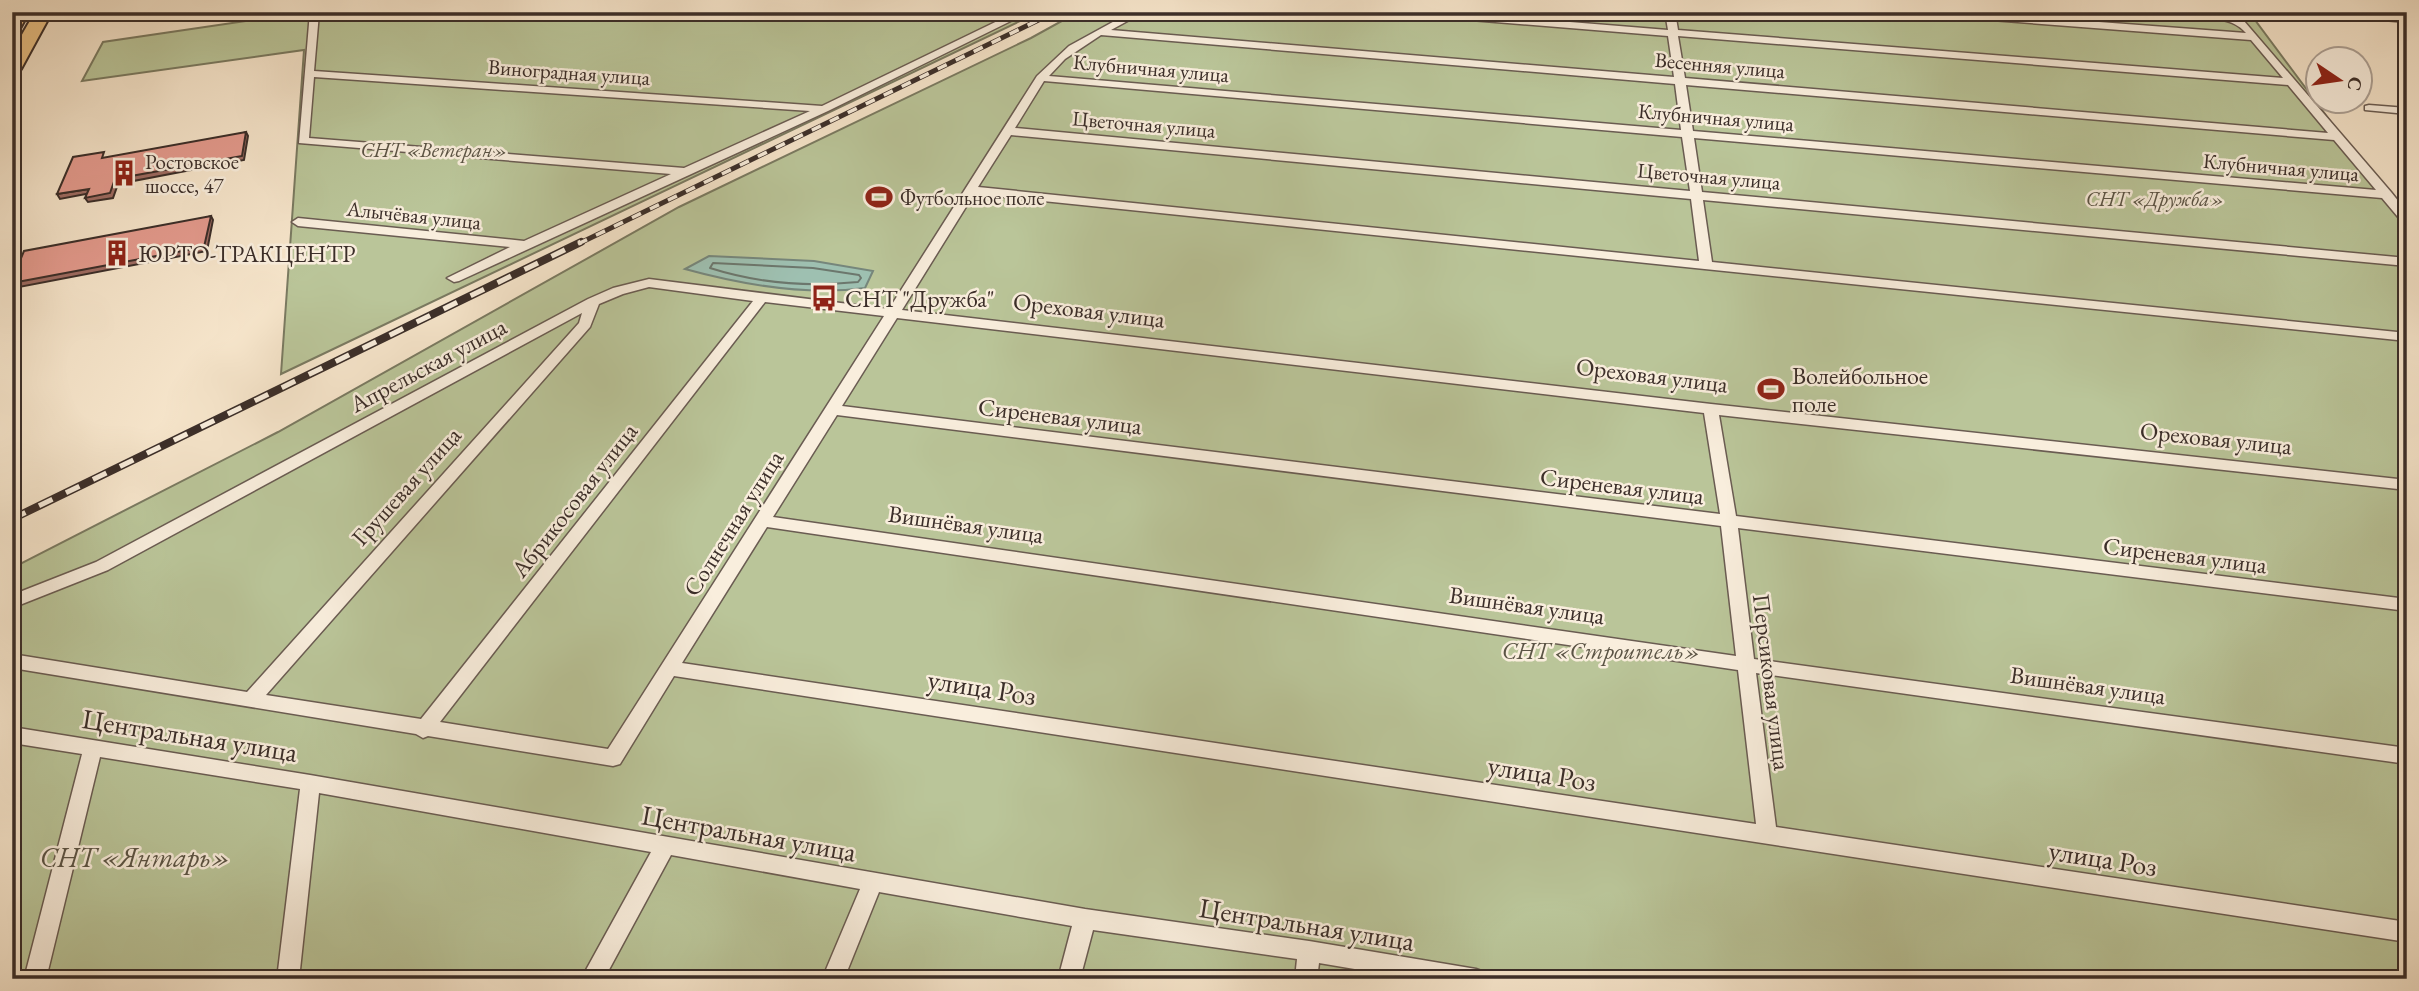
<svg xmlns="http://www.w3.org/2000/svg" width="2419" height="991" viewBox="0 0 2419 991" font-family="'EB Garamond',serif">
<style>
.green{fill:#bac599;stroke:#7a7a61;stroke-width:2}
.water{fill:#9ec0b1;stroke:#76867b;stroke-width:2}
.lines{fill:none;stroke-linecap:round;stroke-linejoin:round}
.shore{stroke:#6c776d;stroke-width:2}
.street-casing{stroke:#6a5c52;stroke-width:3}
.highway-casing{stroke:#3b2e29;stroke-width:4}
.street{fill:#f9eedd;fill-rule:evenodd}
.highway{fill:#ebc286;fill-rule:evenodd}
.rail-far1-casing{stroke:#3b2e29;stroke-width:5}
.rail-casing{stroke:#3b2e29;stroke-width:8}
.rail-far1{stroke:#f9eedd;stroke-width:3.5;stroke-dasharray:10;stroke-linecap:butt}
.rail{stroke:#f9eedd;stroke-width:5;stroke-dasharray:15;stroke-linecap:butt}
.shaded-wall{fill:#9f6c63;stroke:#3b2e29;stroke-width:2}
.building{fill:#e39a8d;stroke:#3b2e29;stroke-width:2}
.labels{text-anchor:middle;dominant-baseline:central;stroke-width:5;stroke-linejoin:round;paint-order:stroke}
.far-street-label{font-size:21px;fill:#3b2e29;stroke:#f9eedd}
.far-park-label{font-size:21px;font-style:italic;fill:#5b5445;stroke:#f9eedd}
.far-poi-label{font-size:21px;fill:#3b2e29;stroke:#f9eedd;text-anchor:start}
.poi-label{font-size:24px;fill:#3b2e29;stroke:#f9eedd;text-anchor:start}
.street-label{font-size:24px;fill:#3b2e29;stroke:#f9eedd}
.park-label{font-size:24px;font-style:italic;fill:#5b5445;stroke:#f9eedd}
.near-street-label{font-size:28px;fill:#3b2e29;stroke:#f9eedd}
.near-park-label{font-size:28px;font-style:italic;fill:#5b5445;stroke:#f9eedd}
</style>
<rect width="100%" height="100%" fill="#f6e5cb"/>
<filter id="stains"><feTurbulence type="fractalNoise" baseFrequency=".00286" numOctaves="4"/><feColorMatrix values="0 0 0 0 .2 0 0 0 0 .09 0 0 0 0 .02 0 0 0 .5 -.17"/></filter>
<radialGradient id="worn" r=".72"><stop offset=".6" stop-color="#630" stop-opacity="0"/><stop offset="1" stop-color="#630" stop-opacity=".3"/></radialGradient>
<g class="green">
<path d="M307 12H1039L281 374 304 50 82 81 103 42Z"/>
<path d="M1078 12H2249L2407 224V979H12V568L278 432 679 207 1031 38Z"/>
</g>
<path class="water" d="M709 256 814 261 873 271 865 288C805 296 743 285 685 269Z"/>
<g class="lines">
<path class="shore" d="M713 263 813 268 859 275 861 278 858 282C809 287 757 283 710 268Z"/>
<g class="street-casing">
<g id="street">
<path d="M1016 12H1029L828 111 459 281 454 282 447 278 510 247 298 226 292 222 298 218 524 241 671 174 299 143 310 12 319 13 314 71 822 106ZM314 77 810 111 684 168 309 138Z"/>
<path d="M1131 12H1144L1111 30 1674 77 1668 36 1409 15 1404 12H1449L1668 30 1665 12H1675L1678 30 2283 78 2251 40 1926 15 1921 12H1967L2246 33C2232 17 2214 21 2197 12 2211 12 2227 16 2238 16 2249 16 2261 12 2273 12L2244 21 2391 192 2407 212V224L2403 223 2382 198 1694 138 1702 192 2407 258V266L1703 200 1712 262 2407 333V341L974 194 902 310 1711 404 2407 480V490L1719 415 1736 516 2407 599V611L1738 528 1754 659 2407 748V764L1756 673 1776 827 2407 922V942L674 676 620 764 613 766 428 736 423 738 416 734 12 668V654L247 692 579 323 582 313 108 570 12 608V595L96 562 588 299 613 288 649 279 889 309 1037 76 1069 46ZM1101 35 1675 84 1681 130 1049 76 1065 59ZM1678 36 2288 85 2328 133 1685 78ZM1044 81 1682 137 1690 191 1015 128ZM1686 85 2334 140 2376 190 1693 131ZM1011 135 1691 199 1699 261 978 187ZM649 287 753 301 421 719 266 695 590 327 599 304 623 294ZM765 302 884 316 608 749 440 722ZM897 318 1704 413 1720 514 842 406ZM837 415 1721 526 1736 656 773 517ZM767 527 1738 670 1756 824 682 663Z"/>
<path d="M2318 12 2407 16V22L2323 15Z"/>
<path d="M2369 105 2407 108V114L2365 110V106Z"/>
<path d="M12 727 310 775 1085 909 1309 941 1476 969 1484 972 1487 979H1414L1319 963 1317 979H1295L1297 959 1093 930 1080 979H1058L1072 926 879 892 844 979H822L860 889 671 855 604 979H581L651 852 319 793 299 979H277L300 789 100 757 46 979H24L82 754 12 743Z"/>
</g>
</g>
<g class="highway-casing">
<g id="highway">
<path d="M12 12H29L18 32 12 33Z"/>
<path d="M35 12H52L21 69 12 74V52Z"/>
</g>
</g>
<use href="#street" class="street"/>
<use href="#highway" class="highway"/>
<g class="rail-far1-casing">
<path id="rail-far1" d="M578 244 1055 12"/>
</g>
<g class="rail-casing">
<path id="rail" d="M12 519 581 242"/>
</g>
<use href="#rail-far1" class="rail-far1"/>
<use href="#rail" class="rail"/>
</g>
<g class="shaded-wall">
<path d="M246 132 248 136 244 160 118 184 113 198 88 202 85 198 115 179Z"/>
<path d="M89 189 91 193 60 199 57 194Z"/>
<path d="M211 216 213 220 207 251 14 288 12 286V283Z"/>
</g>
<g class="building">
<path d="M246 132 242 156 115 179 110 193 85 198 89 189 57 194 73 157 104 152 102 158Z"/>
<path d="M211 216 204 247 12 283V280L24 251Z"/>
</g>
<defs>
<g id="building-bare" transform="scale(2.1)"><path d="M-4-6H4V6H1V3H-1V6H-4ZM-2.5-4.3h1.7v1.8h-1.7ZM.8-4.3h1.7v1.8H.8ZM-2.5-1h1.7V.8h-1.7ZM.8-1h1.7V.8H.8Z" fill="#8f2418" stroke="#f9eedd" stroke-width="2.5" paint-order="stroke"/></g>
<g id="stadium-bare" transform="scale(2.1)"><path d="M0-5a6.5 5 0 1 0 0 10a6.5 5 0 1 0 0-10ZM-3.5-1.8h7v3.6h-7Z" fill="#8f2418" stroke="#f9eedd" stroke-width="2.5" paint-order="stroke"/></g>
<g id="bus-bare" transform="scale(2.1)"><path d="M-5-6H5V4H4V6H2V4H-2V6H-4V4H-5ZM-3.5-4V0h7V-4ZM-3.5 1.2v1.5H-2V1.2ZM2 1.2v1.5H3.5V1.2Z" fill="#8f2418" stroke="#f9eedd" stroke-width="2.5" paint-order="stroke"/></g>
</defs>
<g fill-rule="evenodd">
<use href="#building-bare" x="124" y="173"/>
<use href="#stadium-bare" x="879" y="197"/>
<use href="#building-bare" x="117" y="253"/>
<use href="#bus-bare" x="824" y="298"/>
<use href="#stadium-bare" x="1771" y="389"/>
</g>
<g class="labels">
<g class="far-street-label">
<text transform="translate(1720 65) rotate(5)">Весенняя улица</text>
<text transform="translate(1151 68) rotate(5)">Клубничная улица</text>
<text transform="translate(569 72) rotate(4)">Виноградная улица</text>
<text transform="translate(1716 117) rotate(5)">Клубничная улица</text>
<text transform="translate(1144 124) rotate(5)">Цветочная улица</text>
<text transform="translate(2281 167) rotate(5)">Клубничная улица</text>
<text transform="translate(1709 176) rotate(5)">Цветочная улица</text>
<text transform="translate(414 215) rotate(6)">Алычёвая улица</text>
</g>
<g class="far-park-label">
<text x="434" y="149">СНТ «Ветеран»</text>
<text x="2155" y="198">СНТ «Дружба»</text>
</g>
<g class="far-poi-label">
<text x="145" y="161">Ростовское<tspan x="145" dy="24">шоссе, 47</tspan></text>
<text x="900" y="197">Футбольное поле</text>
</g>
<g class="poi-label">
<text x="138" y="253">ЮРТО-ТРАКЦЕНТР</text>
<text x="845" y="298">СНТ "Дружба"</text>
<text x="1792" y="375">Волейбольное<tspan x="1792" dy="28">поле</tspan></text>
</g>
<g class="street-label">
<text transform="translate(1089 310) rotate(7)">Ореховая улица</text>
<text transform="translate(428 365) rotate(-28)">Апрельская улица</text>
<text transform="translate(1652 375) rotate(7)">Ореховая улица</text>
<text transform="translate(1060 416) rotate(7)">Сиреневая улица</text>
<text transform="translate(2216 438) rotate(6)">Ореховая улица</text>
<text transform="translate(406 486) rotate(-48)">Грушевая улица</text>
<text transform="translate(1622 486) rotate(7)">Сиреневая улица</text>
<text transform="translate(574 500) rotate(-52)">Абрикосовая улица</text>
<text transform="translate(733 523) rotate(-58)">Солнечная улица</text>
<text transform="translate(966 524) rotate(8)">Вишнёвая улица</text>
<text transform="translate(2185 555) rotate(7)">Сиреневая улица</text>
<text transform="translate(1527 605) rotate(8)">Вишнёвая улица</text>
<text transform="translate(1772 682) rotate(83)">Персиковая улица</text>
<text transform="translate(2088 685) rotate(8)">Вишнёвая улица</text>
</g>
<g class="park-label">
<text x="1601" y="650">СНТ «Строитель»</text>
</g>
<g class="near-street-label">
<text transform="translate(982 687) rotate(9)">улица Роз</text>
<text transform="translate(190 735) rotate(9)">Центральная улица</text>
<text transform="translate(1542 773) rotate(9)">улица Роз</text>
<text transform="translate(749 833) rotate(10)">Центральная улица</text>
<text transform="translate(2103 858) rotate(9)">улица Роз</text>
<text transform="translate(1307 924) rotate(9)">Центральная улица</text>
</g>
<g class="near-park-label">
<text x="135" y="857">СНТ «Янтарь»</text>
</g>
</g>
<rect width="2419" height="991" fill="none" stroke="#f6e5cb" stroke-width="42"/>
<rect x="14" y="14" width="2391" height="963" fill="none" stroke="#3b2e29" stroke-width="3.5"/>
<rect x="21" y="21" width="2377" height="949" fill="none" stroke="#3b2e29" stroke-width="2"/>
<g transform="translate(2339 80) rotate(103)"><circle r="33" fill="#f9eedd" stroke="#ada195" stroke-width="2"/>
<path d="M0-5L12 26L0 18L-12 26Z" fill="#8f2418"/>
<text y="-10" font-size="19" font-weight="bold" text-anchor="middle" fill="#3b2e29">С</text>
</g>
<rect width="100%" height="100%" filter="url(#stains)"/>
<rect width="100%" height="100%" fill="url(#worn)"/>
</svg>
